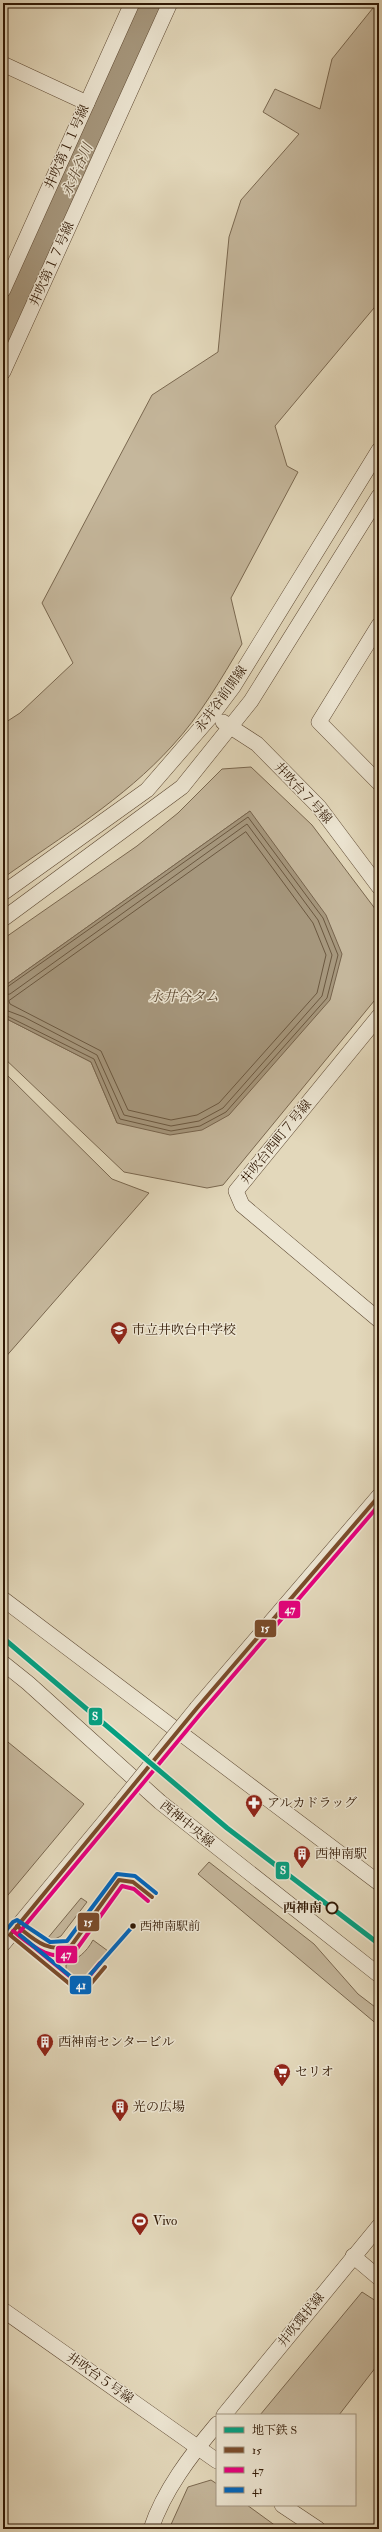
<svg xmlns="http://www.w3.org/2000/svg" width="382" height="2532" viewBox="0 0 382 2532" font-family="'IM FELL Double Pica','Noto Serif JP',serif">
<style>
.green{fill:#c5b79c;stroke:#7a6850}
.water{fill:#a6977d;stroke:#77644d}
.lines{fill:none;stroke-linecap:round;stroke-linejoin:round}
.shore{stroke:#6b5840;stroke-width:1}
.river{stroke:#a6977d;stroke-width:26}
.minor-casing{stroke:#5d4832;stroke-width:16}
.minor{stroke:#ede6d3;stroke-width:15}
.minor-bridge-casing{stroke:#5d4832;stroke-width:16;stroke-linecap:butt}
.minor-bridge{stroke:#ede6d3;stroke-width:15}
.bus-1-casing{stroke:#ede6d3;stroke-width:7}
.bus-2-casing{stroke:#ede6d3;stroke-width:7}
.bus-3-casing{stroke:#ede6d3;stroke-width:7}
.bus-1{stroke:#7a4b2a;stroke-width:4}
.bus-2{stroke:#e5007d;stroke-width:4}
.bus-3{stroke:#0065bd;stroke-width:4}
.metro-1-casing{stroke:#ede6d3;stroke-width:8}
.metro-1{stroke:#059f80;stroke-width:5}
.stop-dot{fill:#ede6d3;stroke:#301804;stroke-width:2}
.bus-dot{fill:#301804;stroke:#ede6d3;stroke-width:1.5}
.labels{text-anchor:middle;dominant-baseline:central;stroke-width:3;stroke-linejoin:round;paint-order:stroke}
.bus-label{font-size:12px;fill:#301804;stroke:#ede6d3;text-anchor:start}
.street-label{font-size:13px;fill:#301804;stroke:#ede6d3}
.poi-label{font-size:13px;fill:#301804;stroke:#ede6d3;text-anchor:start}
.stop-label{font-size:13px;font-weight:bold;fill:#301804;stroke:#ede6d3;text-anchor:end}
.water-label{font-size:14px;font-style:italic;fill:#5f4b34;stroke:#ede6d3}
.line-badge{stroke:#ede6d3;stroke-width:1.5}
.badge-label{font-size:11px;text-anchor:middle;font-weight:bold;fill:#fff}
</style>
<rect width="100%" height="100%" fill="#e3d8bb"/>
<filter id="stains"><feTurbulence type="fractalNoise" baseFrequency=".005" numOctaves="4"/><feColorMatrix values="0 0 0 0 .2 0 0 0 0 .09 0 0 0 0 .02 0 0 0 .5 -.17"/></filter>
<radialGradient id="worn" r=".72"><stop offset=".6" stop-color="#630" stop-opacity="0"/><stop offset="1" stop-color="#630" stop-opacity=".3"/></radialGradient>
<g class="green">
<path d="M377 3H379V302L275 426 287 466 298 472 231 598 242 644C221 679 200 716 172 746 124 799 61 837 3 878V724L20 713 73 663 42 603 152 395 218 352 229 237 241 200 299 134 263 112 275 89 320 109 332 59Z"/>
<path d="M251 767 312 825 379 914V995L223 1185 207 1188 124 1172 3 1057V1017L91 1062 117 1123 250 811 3 987V939L137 846 178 813 222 769Z"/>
<path d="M3 1071 112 1179 149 1193 3 1360Z"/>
<path d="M3 1738 84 1804 3 1901Z"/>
<path d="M209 1862 314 1944 358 1994 379 2010V2026L198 1874Z"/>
<path d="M81 1898 87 1902 61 1936 51 1941 47 1939Z"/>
<path d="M93 1940 108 1951 84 1979 72 1981 66 1975V1965C78 1958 86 1953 93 1940Z"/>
<path d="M362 2292 379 2303V2363L339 2415H260Z"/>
<path d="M211 2480 217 2484V2505H247L280 2529H169L188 2487Z"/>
</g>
<path class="water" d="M250 811 326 915 342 954 330 1000 229 1115 202 1130 170 1135 117 1123 91 1062 3 1017V987Z"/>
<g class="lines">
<g class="shore">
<path d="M246 832 313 923 326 955 317 993 219 1103 197 1115 171 1120 128 1110 101 1051 10 1004 9 1001Z"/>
<path d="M3 990 248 817 323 918 338 955 327 998 226 1112 200 1126 171 1131 120 1119 94 1059 3 1014"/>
<path d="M3 995 10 994 247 824 318 920 332 955 322 996 223 1108 199 1121 171 1126 124 1115 97 1055 24 1017 3 1009"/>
</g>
<path class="river" d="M3 336 152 3"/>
<g class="minor-casing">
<g id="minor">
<path d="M3 64 87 103"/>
<path d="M3 290 132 3"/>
<path d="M3 372 170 3"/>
<path d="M379 625 319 722 379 783"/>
<path d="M223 722 257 744 319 807 379 887"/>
<path d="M3 893 147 790 212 715 233 687 379 450"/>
<path d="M3 919 182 787 251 701 379 496"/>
<path d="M379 1016 236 1191 242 1205 379 1320"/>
<path d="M3 1599 379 1883"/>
<path d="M3 1663 28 1683 160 1802 379 1975"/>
<path d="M197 1708 379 1496"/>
<path d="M3 1944 120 1803"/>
<path d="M353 2256 379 2278"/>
<path d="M3 2310 217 2461"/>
<path d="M224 2415 379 2226"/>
<path d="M282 2505 318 2529"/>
<path d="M151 2529C164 2490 191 2455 217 2424"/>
</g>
</g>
<use href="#minor" class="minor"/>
<g class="minor-bridge-casing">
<path id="minor-bridge" d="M120 1803 197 1708"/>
</g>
<use href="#minor-bridge" class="minor-bridge"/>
<g class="bus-1-casing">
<g id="bus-1">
<path d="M17 1926C35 1940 47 1953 71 1946L119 1880 133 1882 152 1897"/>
<path d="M105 1967 89 1986 77 1990 10 1935 197 1708 379 1496"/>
</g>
</g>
<g class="bus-2-casing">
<g id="bus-2">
<path d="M13 1931C31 1945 52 1965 76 1950L122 1886 134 1889 148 1901"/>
<path d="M100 1963 88 1978 79 1984 18 1934 202 1712 379 1505"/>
</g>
</g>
<g class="bus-3-casing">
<g id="bus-3">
<path d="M3 1934 13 1922 17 1920 50 1942 67 1941 117 1874 135 1876 156 1893"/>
<path d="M20 1935 81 1985 133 1926"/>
</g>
</g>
<use href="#bus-1" class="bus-1"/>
<use href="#bus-2" class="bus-2"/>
<use href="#bus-3" class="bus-3"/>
<g class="metro-1-casing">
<path id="metro-1" d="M3 1638 227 1828 379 1944"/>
</g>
<use href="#metro-1" class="metro-1"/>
</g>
<defs>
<g id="school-pin" transform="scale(0.9)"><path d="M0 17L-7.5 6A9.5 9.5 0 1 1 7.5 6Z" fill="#8f2418" stroke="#ede6d3"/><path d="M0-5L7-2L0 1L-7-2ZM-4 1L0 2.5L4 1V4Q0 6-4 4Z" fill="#fff"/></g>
<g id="pharmacy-pin" transform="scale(0.9)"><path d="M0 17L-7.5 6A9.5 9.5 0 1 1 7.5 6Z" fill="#8f2418" stroke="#ede6d3"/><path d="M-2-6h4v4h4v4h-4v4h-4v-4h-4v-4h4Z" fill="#fff"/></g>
<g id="building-pin" transform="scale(0.9)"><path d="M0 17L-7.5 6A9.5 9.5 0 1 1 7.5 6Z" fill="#8f2418" stroke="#ede6d3"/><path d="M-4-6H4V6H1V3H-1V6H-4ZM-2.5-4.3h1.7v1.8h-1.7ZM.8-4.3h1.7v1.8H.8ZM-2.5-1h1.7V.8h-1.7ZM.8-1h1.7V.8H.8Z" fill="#fff"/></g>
<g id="supermarket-pin" transform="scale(0.9)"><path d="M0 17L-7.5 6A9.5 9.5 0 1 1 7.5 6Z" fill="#8f2418" stroke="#ede6d3"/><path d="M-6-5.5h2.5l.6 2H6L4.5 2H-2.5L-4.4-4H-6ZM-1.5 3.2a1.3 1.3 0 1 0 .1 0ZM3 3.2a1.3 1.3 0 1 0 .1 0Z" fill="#fff"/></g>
<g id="stadium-pin" transform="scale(0.9)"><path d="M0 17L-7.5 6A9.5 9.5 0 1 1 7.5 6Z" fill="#8f2418" stroke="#ede6d3"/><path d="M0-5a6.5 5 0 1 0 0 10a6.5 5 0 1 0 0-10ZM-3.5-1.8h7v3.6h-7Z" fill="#fff"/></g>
</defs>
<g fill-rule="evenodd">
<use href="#school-pin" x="119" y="1330"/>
<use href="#pharmacy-pin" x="254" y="1803"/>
<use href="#building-pin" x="302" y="1854"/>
<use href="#building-pin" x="45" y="2042"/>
<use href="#supermarket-pin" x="282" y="2072"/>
<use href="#building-pin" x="120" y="2107"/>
<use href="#stadium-pin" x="140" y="2221"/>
</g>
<circle class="stop-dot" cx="332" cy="1908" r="5.5"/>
<circle class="bus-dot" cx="133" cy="1926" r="3.5"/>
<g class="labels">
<g class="bus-label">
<text x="140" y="1926">西神南駅前</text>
</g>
<g class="street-label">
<text transform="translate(67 147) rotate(-66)">井吹第１１号線</text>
<text transform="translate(52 264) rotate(-66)">井吹第１７号線</text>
<text transform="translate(221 699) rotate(-54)">永井谷前開線</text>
<text transform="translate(303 793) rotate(47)">井吹台７号線</text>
<text transform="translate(276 1142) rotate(-51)">井吹台西町７号線</text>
<text transform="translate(187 1824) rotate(39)">西神中央線</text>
<text transform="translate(301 2320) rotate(-51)">井吹環状線</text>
<text transform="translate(100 2378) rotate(35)">井吹台５号線</text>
</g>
<g class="poi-label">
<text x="132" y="1330">市立井吹台中学校</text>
<text x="267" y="1803">アルカドラッグ</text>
<text x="315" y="1854">西神南駅</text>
<text x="58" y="2042">西神南センタービル</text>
<text x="295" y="2072">セリオ</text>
<text x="133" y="2107">光の広場</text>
<text x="153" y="2221">Vivo</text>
</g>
<g class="stop-label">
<text x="322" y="1908">西神南</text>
</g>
<g class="water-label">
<text transform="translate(77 170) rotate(-66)">永井谷川</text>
<text x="184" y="996">永井谷タム</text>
</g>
</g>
<g class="line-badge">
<rect x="278" y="1600" width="23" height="19" rx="4" fill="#e5007d"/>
<rect x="254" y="1619" width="23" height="19" rx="4" fill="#7a4b2a"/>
<rect x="88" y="1707" width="15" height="19" rx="4" fill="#059f80"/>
<rect x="275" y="1861" width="15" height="19" rx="4" fill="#059f80"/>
<rect x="77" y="1912" width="23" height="20" rx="4" fill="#7a4b2a"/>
<rect x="55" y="1945" width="23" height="19" rx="4" fill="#e5007d"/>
<rect x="69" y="1975" width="23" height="20" rx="4" fill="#0065bd"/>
</g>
<g class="badge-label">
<text x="290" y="1613">47</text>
<text x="265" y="1632">15</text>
<text x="95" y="1720">S</text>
<text x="283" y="1874">S</text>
<text x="88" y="1926">15</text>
<text x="66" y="1958">47</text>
<text x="81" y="1989">41</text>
</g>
<rect width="382" height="2532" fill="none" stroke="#e3d8bb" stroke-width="16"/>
<rect x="4" y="4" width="374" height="2524" fill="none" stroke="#301804" stroke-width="2"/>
<rect x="8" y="8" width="366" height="2516" fill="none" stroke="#301804"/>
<rect x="216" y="2414" width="140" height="92" fill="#ede6d3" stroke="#a19480"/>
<rect x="224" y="2427" width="20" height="6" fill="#059f80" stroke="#a19480"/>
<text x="252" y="2434" font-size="12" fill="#301804">地下鉄 S</text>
<rect x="224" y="2447" width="20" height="6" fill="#7a4b2a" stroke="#a19480"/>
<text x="252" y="2454" font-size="12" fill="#301804">15</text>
<rect x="224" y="2467" width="20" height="6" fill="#e5007d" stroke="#a19480"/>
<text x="252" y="2474" font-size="12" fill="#301804">47</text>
<rect x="224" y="2487" width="20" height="6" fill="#0065bd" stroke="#a19480"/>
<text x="252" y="2494" font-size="12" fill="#301804">41</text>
<rect width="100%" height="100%" filter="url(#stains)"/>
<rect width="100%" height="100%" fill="url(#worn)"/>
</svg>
